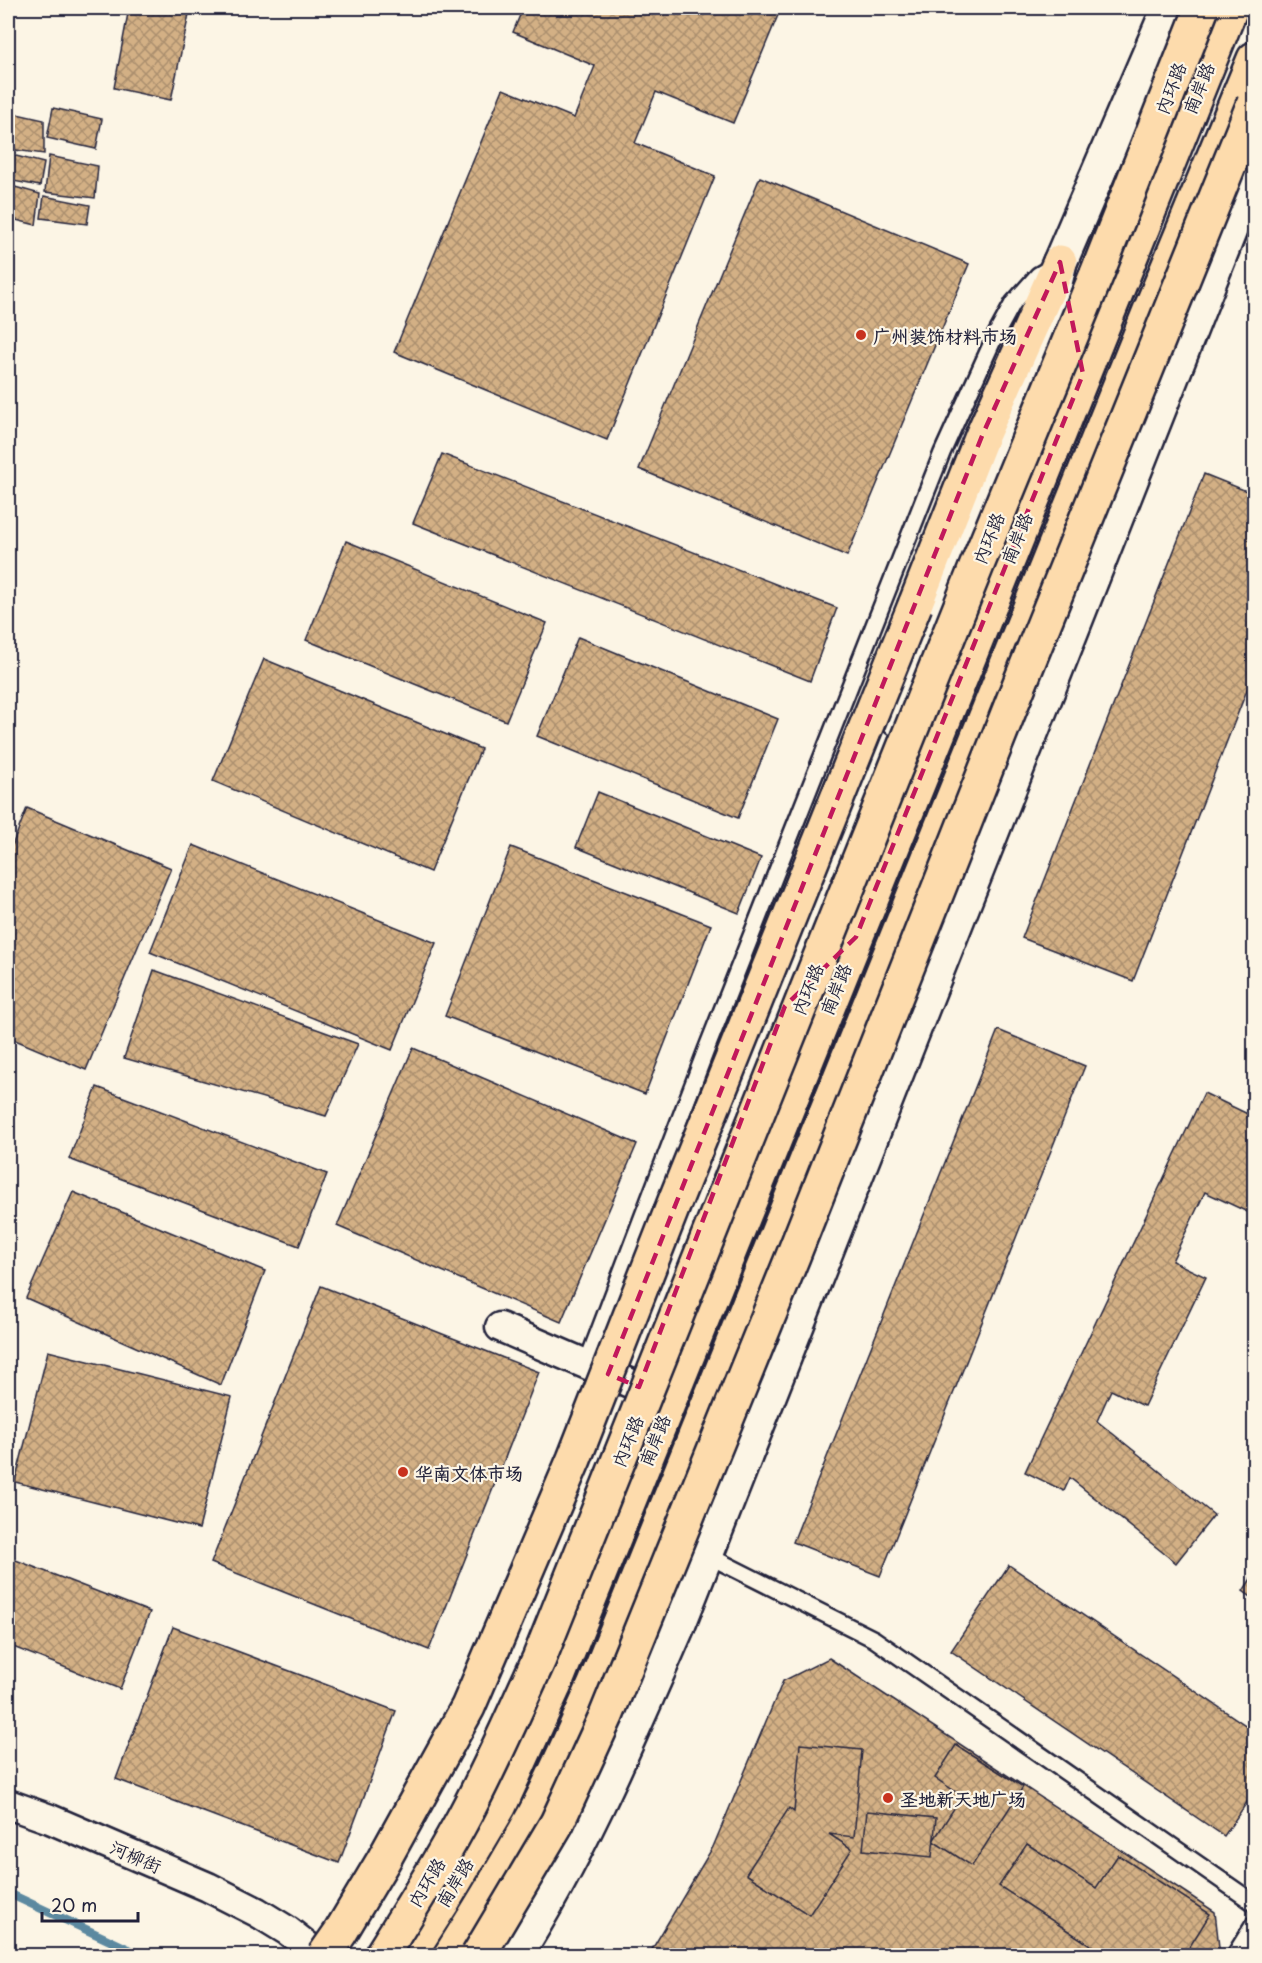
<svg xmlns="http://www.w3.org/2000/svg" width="1262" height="1963" viewBox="0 0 1262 1963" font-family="'Playpen Sans','LXGW WenKai TC',sans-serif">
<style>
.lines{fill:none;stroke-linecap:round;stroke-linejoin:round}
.stream{stroke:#5c89a0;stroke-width:9}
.building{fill:url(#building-cross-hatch);stroke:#22223b;stroke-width:1.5}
.service-casing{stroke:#22223b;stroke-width:20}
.minor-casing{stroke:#22223b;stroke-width:33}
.secondary-casing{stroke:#22223b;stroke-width:38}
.primary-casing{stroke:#22223b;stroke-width:38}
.trunk-casing{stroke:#22223b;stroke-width:38}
.service{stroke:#fcf5e5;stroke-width:15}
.minor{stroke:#fcf5e5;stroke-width:28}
.secondary{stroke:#fcf5e5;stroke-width:33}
.primary{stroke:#fddbac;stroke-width:33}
.trunk{stroke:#fddbac;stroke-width:33}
.trunk-bridge-casing{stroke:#22223b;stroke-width:38;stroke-linecap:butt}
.trunk-bridge{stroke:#fddbac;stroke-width:33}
.marked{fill:none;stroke:#c2185b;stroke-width:4.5;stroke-dasharray:12 8;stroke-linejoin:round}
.poi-dot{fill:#c8321e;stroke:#fcf5e5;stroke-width:2}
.labels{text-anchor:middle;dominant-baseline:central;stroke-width:4.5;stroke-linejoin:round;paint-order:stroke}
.street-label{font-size:18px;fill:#22223b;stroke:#fcf5e5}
.poi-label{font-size:18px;font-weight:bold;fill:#22223b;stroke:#fcf5e5;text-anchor:start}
</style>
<defs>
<pattern id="building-cross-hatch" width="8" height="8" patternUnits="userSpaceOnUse" patternTransform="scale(1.5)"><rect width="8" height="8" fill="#d3b085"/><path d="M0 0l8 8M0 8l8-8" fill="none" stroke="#ab8f6e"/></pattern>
</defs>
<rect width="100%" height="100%" fill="#fcf5e5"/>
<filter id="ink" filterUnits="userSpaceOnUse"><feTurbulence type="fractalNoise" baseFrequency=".0167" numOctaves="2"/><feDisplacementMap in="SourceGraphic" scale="12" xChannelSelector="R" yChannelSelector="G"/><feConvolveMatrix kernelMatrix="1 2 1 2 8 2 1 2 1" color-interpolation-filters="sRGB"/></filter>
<g filter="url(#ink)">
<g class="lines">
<path class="stream" d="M8 1893 143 1956"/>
</g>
<g class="building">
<path d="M129 8H160L189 14 171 100 114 88Z"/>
<path d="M523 8H781L733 123 656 92 635 143 715 176 607 440 394 352 503 89 574 118 595 66 513 32Z"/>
<path d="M53 108 102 119 96 149 47 138Z"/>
<path d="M8 112 44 120V154L8 149Z"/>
<path d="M8 154 44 163 40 186 8 180Z"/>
<path d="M49 156 98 166 95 198 45 192Z"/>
<path d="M760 177 969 264 847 556 639 469Z"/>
<path d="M8 185 40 194 36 225 8 218Z"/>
<path d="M44 196 90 205 87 224 41 218Z"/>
<path d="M442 454 837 608 810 681 413 523Z"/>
<path d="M1204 474 1254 494V672L1133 981 1022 938Z"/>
<path d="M346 541 547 623 506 721 306 640Z"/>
<path d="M578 637 778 719 738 818 537 736Z"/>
<path d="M264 659 481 749 430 872 213 781Z"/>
<path d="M598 792 761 858 739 913 576 847Z"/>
<path d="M27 808 171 868 86 1070 8 1037V856Z"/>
<path d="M193 845 436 943 392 1050 150 952Z"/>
<path d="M511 847 711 925 645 1094 445 1016Z"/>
<path d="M154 970 358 1044 326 1116 124 1058Z"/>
<path d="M998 1030 1085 1066 880 1576 793 1542Z"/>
<path d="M413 1048 637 1144 561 1322 337 1226Z"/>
<path d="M97 1087 327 1174 299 1246 69 1159Z"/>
<path d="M1204 1093 1254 1117V1215L1205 1192 1172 1261 1206 1277 1144 1406 1111 1390 1097 1421 1214 1515 1176 1563 1070 1478 1064 1491 1025 1472Z"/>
<path d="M73 1192 265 1271 221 1385 26 1298Z"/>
<path d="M321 1286 539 1372 429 1650 211 1563Z"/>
<path d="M48 1351 232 1397 199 1529 15 1482Z"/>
<path d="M8 1557 150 1612 120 1689 8 1645Z"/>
<path d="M1009 1565 1254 1731V1792L1224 1836 951 1651Z"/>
<path d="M1254 1574V1599L1243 1591Z"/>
<path d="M173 1627 396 1711 339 1863 116 1779Z"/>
<path d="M829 1658 1215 1912 1220 1956H648L713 1847 783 1681Z"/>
<path d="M800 1744 862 1750 854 1837 829 1834 852 1849 809 1915 746 1874 789 1808 794 1812Z"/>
<path d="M956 1745 1023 1787 972 1866 933 1841 962 1796 935 1778Z"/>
<path d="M867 1811 936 1818 932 1857 863 1850Z"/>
<path d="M1027 1844 1096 1888 1118 1855 1210 1914 1184 1956H1107L999 1886Z"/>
</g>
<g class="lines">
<g class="service-casing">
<g id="service">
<path d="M586 1365 706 1050 942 453 995 336 1013 303 1038 275 1050 268"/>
<path d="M707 1555 874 1639 1254 1903"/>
<path d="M1234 1956 1254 1924"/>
</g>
</g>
<g class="minor-casing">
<g id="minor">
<path d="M500 1327 639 1387"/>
<path d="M8 1804 50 1819 208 1887 257 1912 288 1931 320 1956"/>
</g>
</g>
<g class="secondary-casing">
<g id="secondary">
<path d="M898 720 1036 363 1060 262 1169 8"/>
<path d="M515 1956C581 1852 629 1738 678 1626L1254 169"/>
</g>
</g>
<g class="primary-casing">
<g id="primary">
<path d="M408 1956 442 1903 500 1805 554 1687 1231 8"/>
<path d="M450 1956C479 1910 507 1864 533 1817 556 1774 575 1729 595 1684L1149 313 1254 59"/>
</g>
</g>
<g class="trunk-casing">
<path id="trunk" d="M915 605 982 436 1060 262"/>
</g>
<use href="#service" class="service"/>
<use href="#minor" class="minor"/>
<use href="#secondary" class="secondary"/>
<use href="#primary" class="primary"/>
<use href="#trunk" class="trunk"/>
<g class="trunk-bridge-casing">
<g id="trunk-bridge">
<path d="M324 1956 340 1933 383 1861 468 1707 574 1459 675 1201 915 605"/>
<path d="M381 1956C408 1913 435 1870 459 1826 489 1772 513 1715 539 1659L977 565 1098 271 1202 8"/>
<path d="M478 1956 557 1823 606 1716 793 1256 1022 678 1254 103"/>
</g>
</g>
<use href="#trunk-bridge" class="trunk-bridge"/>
</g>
</g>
<path class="marked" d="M1060 262 1083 374 856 937 785 1006 639 1387 608 1374 982 436Z"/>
<g class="poi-dot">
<circle cx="861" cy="335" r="6"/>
<circle cx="403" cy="1472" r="6"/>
<circle cx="888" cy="1798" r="6"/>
</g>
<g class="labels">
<g class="street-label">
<text transform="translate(1170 88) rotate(-69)">内环路</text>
<text transform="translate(1198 88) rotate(-68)">南岸路</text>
<text transform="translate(988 538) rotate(-68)">内环路</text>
<text transform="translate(1016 538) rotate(-68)">南岸路</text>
<text transform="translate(807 989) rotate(-68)">内环路</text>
<text transform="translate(835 989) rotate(-68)">南岸路</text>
<text transform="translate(654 1440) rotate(-68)">南岸路</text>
<text transform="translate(627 1441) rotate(-68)">内环路</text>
<text transform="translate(136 1856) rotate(23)">河柳街</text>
<text transform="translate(426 1882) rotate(-59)">内环路</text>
<text transform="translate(454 1882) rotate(-59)">南岸路</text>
</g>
<g class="poi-label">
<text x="873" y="335">广州装饰材料市场</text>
<text x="415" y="1472">华南文体市场</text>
<text x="900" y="1798">圣地新天地广场</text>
</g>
</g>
<rect width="1262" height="1963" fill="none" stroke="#fcf5e5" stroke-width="30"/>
<rect x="15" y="15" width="1232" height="1933" fill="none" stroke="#22223b" stroke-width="2" filter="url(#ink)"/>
<path d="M42 1912v9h96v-9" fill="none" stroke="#22223b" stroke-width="3"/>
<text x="51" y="1912" font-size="18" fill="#22223b" stroke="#fcf5e5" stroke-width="4.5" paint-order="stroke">20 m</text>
</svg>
